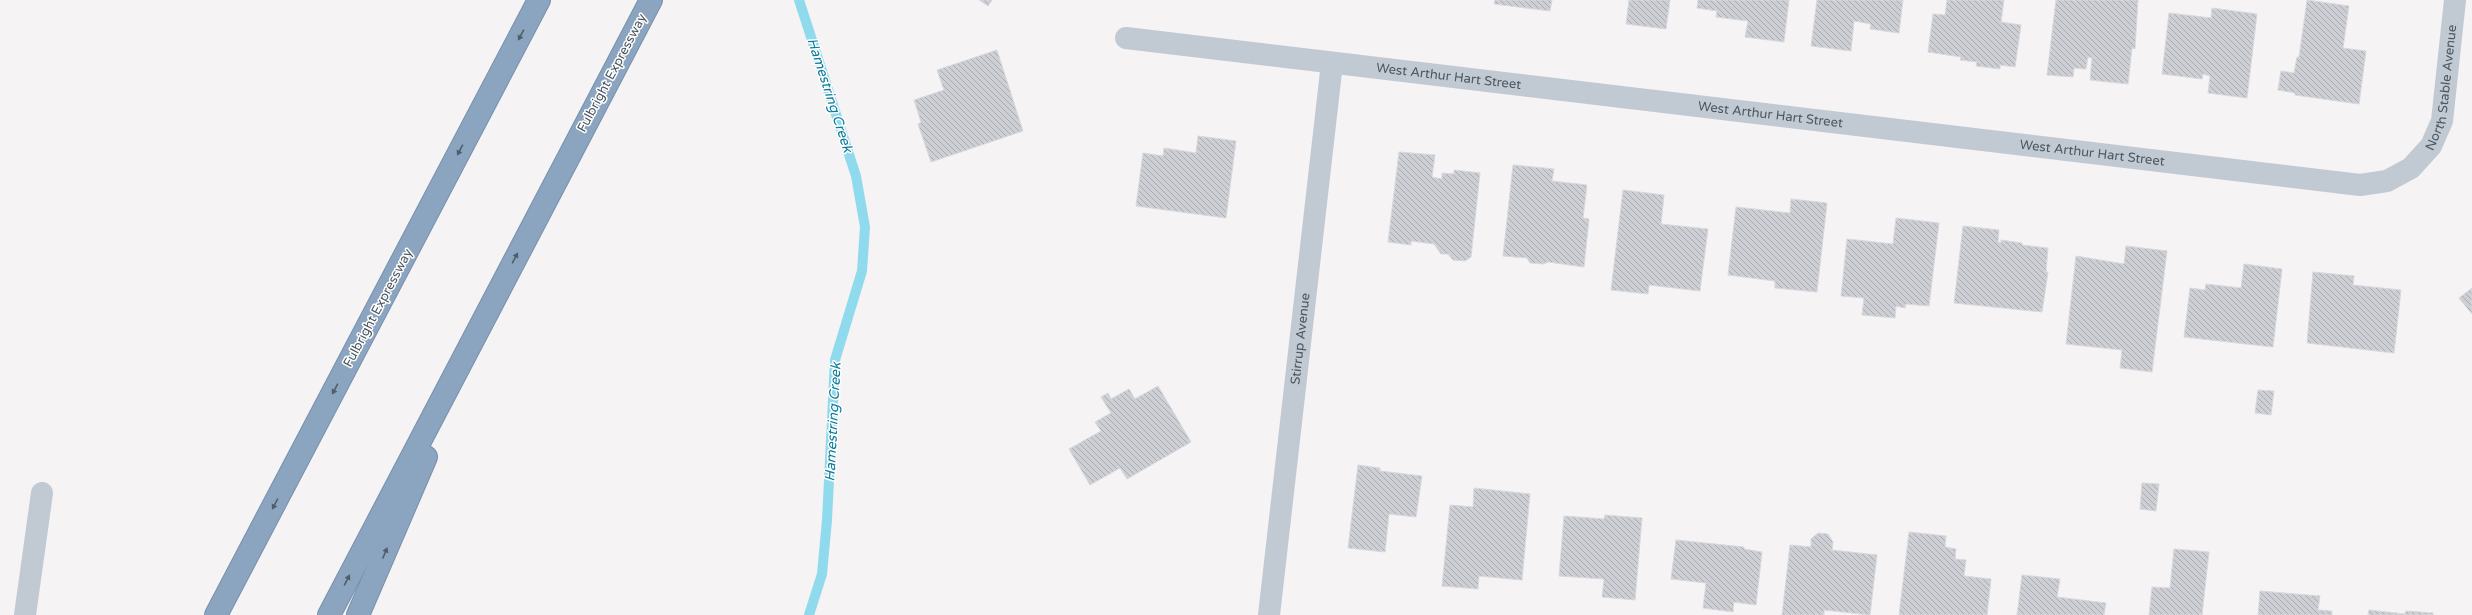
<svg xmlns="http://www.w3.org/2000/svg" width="2472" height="615" viewBox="0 0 2472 615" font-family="'Varela Round',sans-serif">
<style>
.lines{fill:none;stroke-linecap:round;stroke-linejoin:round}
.stream{stroke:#90daee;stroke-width:10}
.building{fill:url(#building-back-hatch);stroke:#d7d9de}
.highway-casing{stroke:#7690ad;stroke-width:24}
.minor{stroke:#c1cad2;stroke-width:22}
.highway{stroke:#8ba5c1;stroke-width:22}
.oneway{fill:#505e6b}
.labels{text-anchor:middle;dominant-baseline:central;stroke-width:3;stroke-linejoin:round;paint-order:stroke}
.street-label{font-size:13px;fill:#4a5661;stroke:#fff}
.water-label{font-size:14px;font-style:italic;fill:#0c7c9b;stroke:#fff}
</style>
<defs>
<pattern id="building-back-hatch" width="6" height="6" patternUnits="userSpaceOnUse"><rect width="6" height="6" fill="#cdcfd5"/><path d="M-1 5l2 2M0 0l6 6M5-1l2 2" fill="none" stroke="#a8abb0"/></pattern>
</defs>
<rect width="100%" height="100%" fill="#f5f3f3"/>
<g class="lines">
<path class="stream" d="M799 0 856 176 865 227 862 271 835 360 827 520 822 574 809 615"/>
</g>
<g class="building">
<path d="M979 0H992L988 6Z"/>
<path d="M1495 0H1552L1550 11 1494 4Z"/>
<path d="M1629 0H1670L1666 29 1626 24Z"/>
<path d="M1698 0H1789L1784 42 1745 37 1748 21 1716 17 1717 11 1697 8Z"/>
<path d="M1817 0H1903L1899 33 1870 29 1871 24 1854 21 1851 51 1811 46Z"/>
<path d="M1947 0H2004L2001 22 2021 25 2015 67 2000 65V69L1976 66 1977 62 1960 60 1961 57 1928 52 1933 14 1945 15Z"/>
<path d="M2056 0H2138L2135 49 2132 48 2128 84 2090 80 2092 58 2088 57 2086 69 2074 68 2073 77 2047 75Z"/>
<path d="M2307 0 2349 6 2343 48 2366 51 2359 104 2295 95V93L2278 90 2281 71 2294 73 2297 57H2299Z"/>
<path d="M2212 8 2257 14 2247 98 2208 93 2210 76 2203 74 2202 79 2162 74 2169 13 2211 18Z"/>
<path d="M997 50 1023 131 931 162 918 124 921 122 914 100 944 90 937 70Z"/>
<path d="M1198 136 1236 141 1226 218 1136 206 1143 153 1163 156 1164 148 1196 153Z"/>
<path d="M1399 152 1435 155 1432 177 1442 179V173L1454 174V170L1480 173 1471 257 1465 261 1453 260 1448 254H1441L1434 244 1411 241V245L1388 242Z"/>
<path d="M1513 165 1554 169 1552 181 1587 185 1583 218 1589 219 1584 267 1548 262 1544 264 1530 263 1527 258 1503 256Z"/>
<path d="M1623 190 1664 195 1661 224 1708 229 1700 291 1649 285 1648 294 1611 290Z"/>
<path d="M1791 199 1827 203 1817 292 1775 288V281L1728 275 1736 207 1790 213Z"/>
<path d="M1896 218 1939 223 1929 306 1906 304 1905 308 1896 306 1895 318 1862 315 1864 298 1841 296 1847 239 1893 244Z"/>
<path d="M1963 226 1999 230 1998 242 2001 243V240L2022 243V245L2048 248 2046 272H2048L2042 312 1954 303Z"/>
<path d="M2126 246 2167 251 2152 372 2120 368 2122 350 2066 344 2076 256 2124 264Z"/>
<path d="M2244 264 2282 269 2273 347 2184 337 2190 288 2205 290 2206 284 2241 288Z"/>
<path d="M2313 272 2354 276 2353 285 2401 290 2394 353 2307 343Z"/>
<path d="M2472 288V314L2459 298Z"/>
<path d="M1158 386 1191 442 1127 479 1120 468 1090 485 1069 449 1101 431 1095 422 1111 413 1101 397 1108 393 1111 399 1129 389 1135 399Z"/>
<path d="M2258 390 2274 391 2271 415 2255 413Z"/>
<path d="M1358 465 1380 468V471L1422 476 1416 517 1389 514 1385 552 1348 548Z"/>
<path d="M2142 483 2159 484 2156 511 2140 509Z"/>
<path d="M1474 488 1530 494 1522 580 1479 576 1478 589 1442 586 1450 505 1473 507Z"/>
<path d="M1605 515 1642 518 1635 600 1602 597 1604 579 1559 576 1564 516 1604 519Z"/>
<path d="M1909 532 1946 536 1945 547 1956 549 1955 559 1966 560 1964 576 1991 579 1987 615H1899Z"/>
<path d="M1818 533 1828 534 1833 542 1832 550 1877 555 1870 615 1824 610V615H1782L1790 545 1811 547V539Z"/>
<path d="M1676 540 1744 547V549L1762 552 1756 605 1734 602 1733 612 1703 608 1706 583 1671 579Z"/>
<path d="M2174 549 2209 552 2202 615H2149L2152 587 2170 588Z"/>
<path d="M2022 575 2060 579 2057 597 2106 603 2104 615H2017Z"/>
<path d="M2260 591 2320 596 2318 610 2332 611V615H2258Z"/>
<path d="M2369 610 2405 614 2406 611 2433 613V615H2368Z"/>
</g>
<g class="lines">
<g class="highway-casing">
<g id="highway">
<path d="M216 615 539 0"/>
<path d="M329 615 651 0"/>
<path d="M358 615 426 457"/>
</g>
</g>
<g class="minor">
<path id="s1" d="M1126 38 2360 185 2387 181 2411 168 2431 146 2442 121 2455 0"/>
<path d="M25 615 42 493"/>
<path id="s2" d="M1269 615 1332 63"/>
</g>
<use href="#highway" class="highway"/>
</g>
<defs><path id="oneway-solid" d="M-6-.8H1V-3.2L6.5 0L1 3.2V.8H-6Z"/></defs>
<g class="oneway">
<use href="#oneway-solid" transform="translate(521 35) rotate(118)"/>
<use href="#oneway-solid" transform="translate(460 150) rotate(118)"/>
<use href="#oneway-solid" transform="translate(515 258) rotate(-62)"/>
<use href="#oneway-solid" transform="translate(335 389) rotate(118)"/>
<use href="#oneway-solid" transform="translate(275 504) rotate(118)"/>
<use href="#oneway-solid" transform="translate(385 553) rotate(-67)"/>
<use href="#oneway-solid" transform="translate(347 580) rotate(-63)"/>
</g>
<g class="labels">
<g class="street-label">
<text transform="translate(612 73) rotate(-62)">Fulbright Expressway</text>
<text stroke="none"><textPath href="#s1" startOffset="325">West Arthur Hart Street</textPath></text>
<text stroke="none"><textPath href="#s1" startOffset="1387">North Stable Avenue</textPath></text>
<text stroke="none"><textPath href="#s1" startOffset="649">West Arthur Hart Street</textPath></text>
<text stroke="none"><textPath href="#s1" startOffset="973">West Arthur Hart Street</textPath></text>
<text transform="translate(378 308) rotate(-62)">Fulbright Expressway</text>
<text stroke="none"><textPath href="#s2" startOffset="278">Stirrup Avenue</textPath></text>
</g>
<g class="water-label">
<text transform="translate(830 95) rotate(72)">Hamestring Creek</text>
<text transform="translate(833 422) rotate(-87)">Hamestring Creek</text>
</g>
</g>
</svg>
